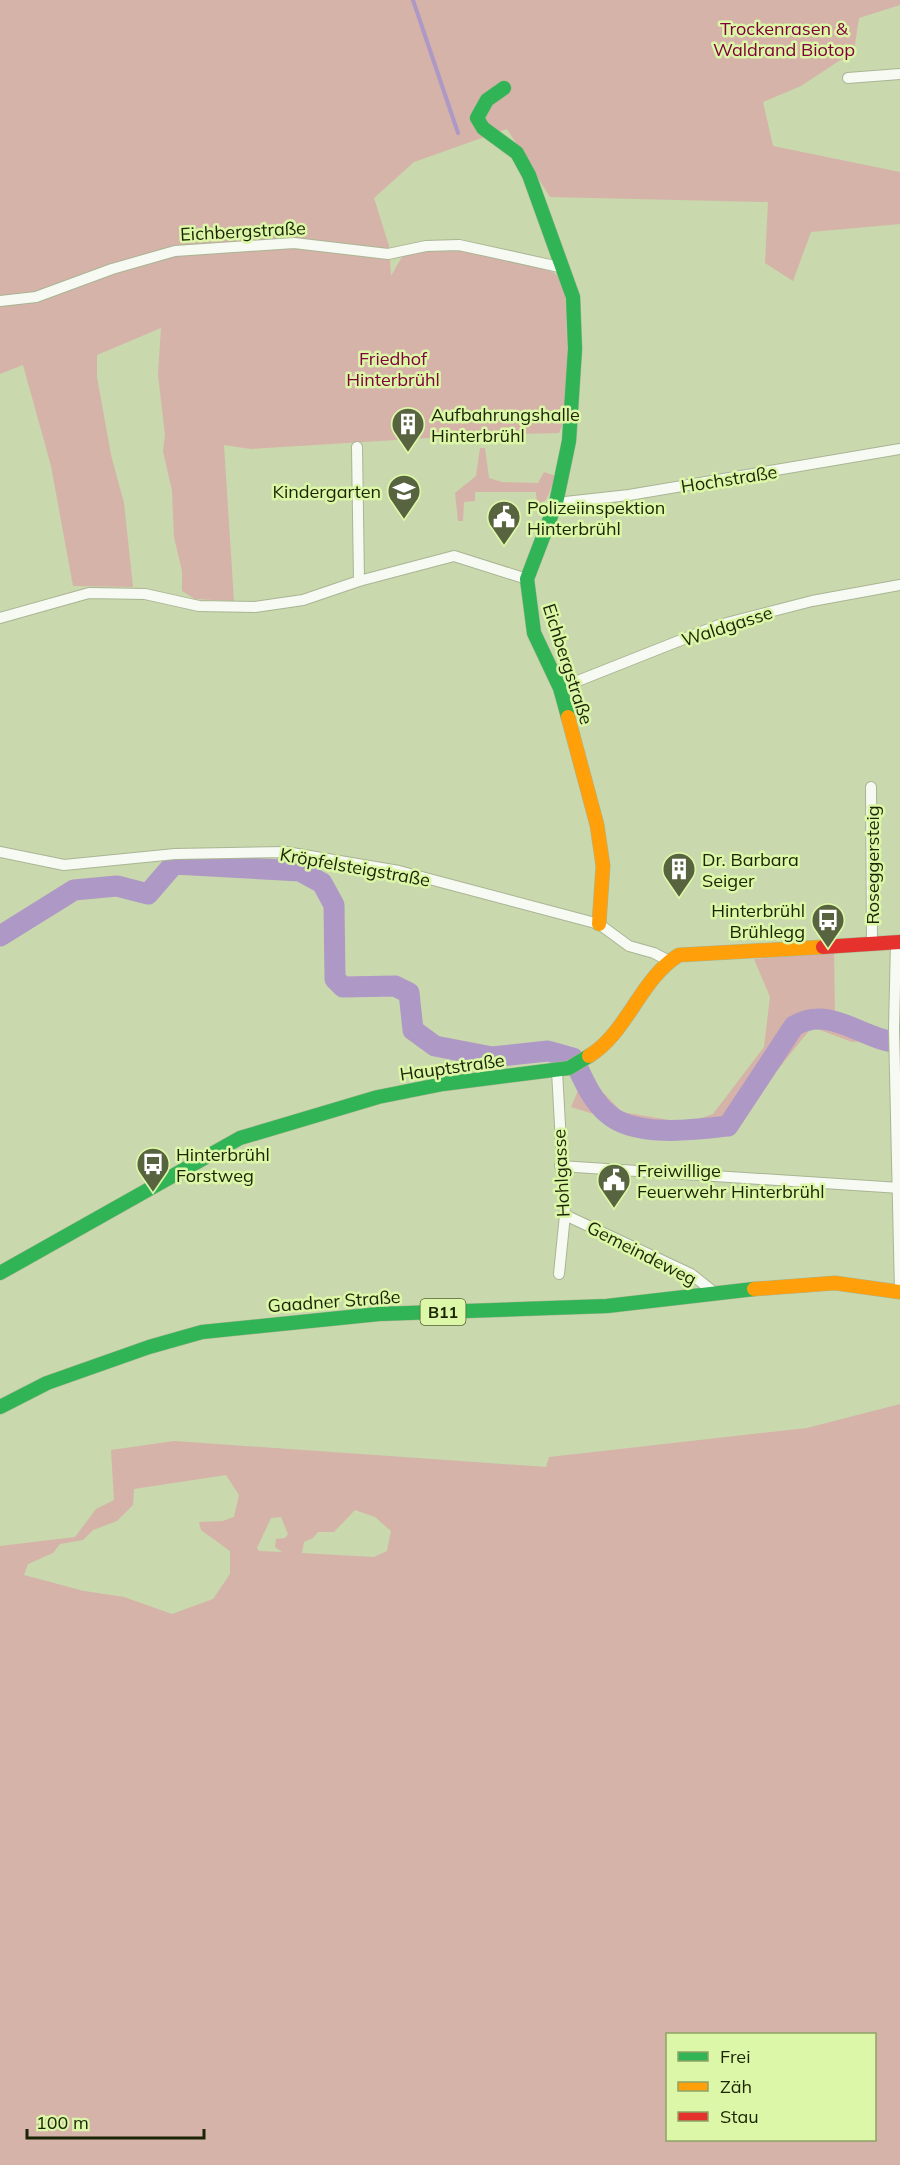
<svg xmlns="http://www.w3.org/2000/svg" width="900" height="2165" viewBox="0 0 900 2165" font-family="Mulish,sans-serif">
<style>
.green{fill:#d5b3a9;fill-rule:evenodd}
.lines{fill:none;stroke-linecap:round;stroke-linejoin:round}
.stream{stroke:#ae98c6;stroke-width:4}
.river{stroke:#ae98c6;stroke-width:21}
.street-casing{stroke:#a9b593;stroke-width:12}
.fast-casing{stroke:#a9b593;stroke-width:15}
.slow-casing{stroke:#a9b593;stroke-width:15}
.jam-casing{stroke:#a9b593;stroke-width:15}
.street{stroke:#f7f9f3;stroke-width:10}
.fast{stroke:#30b455;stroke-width:14}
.slow{stroke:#ff9f0a;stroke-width:14}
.jam{stroke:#e5322d;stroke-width:14}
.labels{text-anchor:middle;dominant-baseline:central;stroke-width:5;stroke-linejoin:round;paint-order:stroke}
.shield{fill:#dbf7a7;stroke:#556335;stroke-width:1.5}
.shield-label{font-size:16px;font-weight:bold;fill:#1b2404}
.park-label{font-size:18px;fill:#83023c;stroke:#dbf7a7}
.street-label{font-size:18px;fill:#1b2404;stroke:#dbf7a7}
.poi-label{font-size:18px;fill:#1b2404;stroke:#dbf7a7;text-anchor:start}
</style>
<rect width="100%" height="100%" fill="#c9d8ad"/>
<g class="green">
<path d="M0 0H900V5L859 18 854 51 801 86 763 102 773 146 900 172V224L811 232 793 281 765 263 768 202 550 197 507 129 414 162 374 198 389 246 391 276 406 250 459 245 553 272 560 278 565 288C566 314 572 415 559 433L477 435 251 449 224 445 234 601 195 599 182 591V571L174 537 172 491 163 451 165 435 158 375 161 328 97 355V377L111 455 124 503 133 587 73 586 51 466 23 365 0 374Z"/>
<path d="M480 448H485L489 478 502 482 538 483 544 472 556 476 546 500 537 505 536 492H475V501L464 502 463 521H458L455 493 476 476Z"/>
<path d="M834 952 835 1015 879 1027 867 1041 852 1042 812 1027 730 1129H677L623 1123 571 1107 585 1074 622 1112 687 1123 713 1114 764 1047 770 997 754 959Z"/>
<path d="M900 1404V2165H0V1546L75 1537 96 1509 114 1500 111 1450 174 1441 546 1467 549 1457 807 1428ZM226 1475 239 1495 234 1517 223 1521 199 1522 201 1530 230 1551V1574L213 1599 172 1614 124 1597 84 1591 24 1575 28 1564 53 1553 60 1544 83 1540 93 1530 117 1521 133 1505 134 1489ZM355 1510 375 1517 391 1531 387 1551 374 1557 302 1553 304 1542 313 1538 318 1532H334ZM281 1517 288 1534 285 1538 276 1539 275 1547 282 1552 259 1551 257 1548 271 1518ZM874 2034V2140H668V2034Z"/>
</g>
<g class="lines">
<path class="stream" d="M413 0 458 133"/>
<path class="river" d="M0 936 74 890 117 886 148 894 174 864 300 871 322 883 334 905 335 979 343 987 395 986 409 993 413 1030 435 1046 492 1057 548 1051 573 1058C582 1076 591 1100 607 1113 633 1138 695 1130 728 1126L794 1026C830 1004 862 1040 900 1043"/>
<g class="street-casing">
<g id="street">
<path d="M848 78 900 74"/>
<path d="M0 301 36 297 112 269 175 251 294 243 388 254 426 246 459 245 564 268"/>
<path d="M357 447 359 581"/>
<path d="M556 503 629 495 900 449"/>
<path d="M0 618 89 593 145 594 199 606 255 607 303 600 359 581 454 556 527 579"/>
<path d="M560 688 719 625 812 601 900 585"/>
<path d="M871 787 872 943"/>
<path d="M0 852 64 865 175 854 286 852 399 871 599 924 629 946 654 953 669 961"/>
<path d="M896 942 894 1029 900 1292"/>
<path d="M557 1071 565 1215 559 1274"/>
<path d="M560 1166 900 1188"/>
<path d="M565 1215 691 1274 715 1293"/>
</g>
</g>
<g class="fast-casing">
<g id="fast">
<path d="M504 88 487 100 477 118 483 128 517 153 529 175 573 297 575 349 569 441 556 503 527 579 534 633 560 688 568 717"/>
<path d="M0 1273 240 1138 378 1097 443 1084 569 1068 589 1056"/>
<path d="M0 1407 47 1383 149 1347 202 1332 379 1314 607 1306 754 1289"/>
</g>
</g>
<g class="slow-casing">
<g id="slow">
<path d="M568 717 597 825 603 866 599 924"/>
<path d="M589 1056C628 1032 640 979 679 955L823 947"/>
<path d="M754 1289 835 1283 900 1292"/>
</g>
</g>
<g class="jam-casing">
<path id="jam" d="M823 947 900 942"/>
</g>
<use href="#street" class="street"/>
<use href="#fast" class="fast"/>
<use href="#slow" class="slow"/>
<use href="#jam" class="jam"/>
</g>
<defs>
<g id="building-pin" transform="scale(1.725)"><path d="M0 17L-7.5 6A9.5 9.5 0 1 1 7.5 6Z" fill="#58633f" stroke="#dbf7a7"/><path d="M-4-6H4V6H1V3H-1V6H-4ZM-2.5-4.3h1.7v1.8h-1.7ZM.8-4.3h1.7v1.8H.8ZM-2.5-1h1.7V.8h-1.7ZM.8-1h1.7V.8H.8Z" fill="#fff"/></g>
<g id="school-pin" transform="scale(1.725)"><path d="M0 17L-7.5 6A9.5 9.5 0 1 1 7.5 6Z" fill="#58633f" stroke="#dbf7a7"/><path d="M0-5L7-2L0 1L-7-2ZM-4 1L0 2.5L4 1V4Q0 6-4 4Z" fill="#fff"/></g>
<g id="civic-pin" transform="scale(1.725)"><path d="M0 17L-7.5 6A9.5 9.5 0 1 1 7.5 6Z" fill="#58633f" stroke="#dbf7a7"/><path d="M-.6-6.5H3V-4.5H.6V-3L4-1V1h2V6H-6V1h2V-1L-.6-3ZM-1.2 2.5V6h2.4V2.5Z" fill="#fff"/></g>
<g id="bus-pin" transform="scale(1.725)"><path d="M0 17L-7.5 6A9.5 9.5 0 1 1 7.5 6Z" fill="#58633f" stroke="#dbf7a7"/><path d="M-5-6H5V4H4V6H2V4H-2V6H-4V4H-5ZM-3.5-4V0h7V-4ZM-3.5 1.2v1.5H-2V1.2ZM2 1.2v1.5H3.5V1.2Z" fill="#fff"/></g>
</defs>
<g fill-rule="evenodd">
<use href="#building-pin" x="408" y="424"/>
<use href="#school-pin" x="404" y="491"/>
<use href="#civic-pin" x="504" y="517"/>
<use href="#building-pin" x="679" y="869"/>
<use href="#bus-pin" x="828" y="920"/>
<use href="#bus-pin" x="153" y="1164"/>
<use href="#civic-pin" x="614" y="1180"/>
</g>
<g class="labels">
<rect class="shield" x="420.5" y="1299" width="45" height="26" rx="4.5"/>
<g class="shield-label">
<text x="443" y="1312">B11</text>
</g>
<g class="park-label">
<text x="784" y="28">Trockenrasen &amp;<tspan x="784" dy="21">Waldrand Biotop</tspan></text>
<text x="393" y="358">Friedhof<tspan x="393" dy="21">Hinterbrühl</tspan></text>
</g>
<g class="street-label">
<text transform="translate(243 231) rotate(-3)">Eichbergstraße</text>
<text transform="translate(729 479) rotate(-9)">Hochstraße</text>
<text transform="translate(727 626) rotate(-18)">Waldgasse</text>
<text transform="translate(568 664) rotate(72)">Eichbergstraße</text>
<text transform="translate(872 865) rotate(-90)">Roseggersteig</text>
<text transform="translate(355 867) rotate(10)">Kröpfelsteigstraße</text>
<text transform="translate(452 1067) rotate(-8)">Hauptstraße</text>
<text transform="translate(561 1173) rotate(-93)">Hohlgasse</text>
<text transform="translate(642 1253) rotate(27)">Gemeindeweg</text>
<text transform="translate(334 1301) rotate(-4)">Gaadner Straße</text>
</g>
<g class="poi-label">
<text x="431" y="414">Aufbahrungshalle<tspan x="431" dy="21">Hinterbrühl</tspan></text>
<text x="381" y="491" text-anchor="end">Kindergarten</text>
<text x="527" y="507">Polizeiinspektion<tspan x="527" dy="21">Hinterbrühl</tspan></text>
<text x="702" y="859">Dr. Barbara<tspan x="702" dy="21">Seiger</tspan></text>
<text x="805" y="910" text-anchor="end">Hinterbrühl<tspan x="805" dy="21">Brühlegg</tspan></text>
<text x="176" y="1154">Hinterbrühl<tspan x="176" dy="21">Forstweg</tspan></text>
<text x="637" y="1170">Freiwillige<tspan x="637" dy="21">Feuerwehr Hinterbrühl</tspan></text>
</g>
</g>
<rect x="666" y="2033" width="210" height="108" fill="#dbf7a7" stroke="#8ea366" stroke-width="1.5"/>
<rect x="678" y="2052" width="30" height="9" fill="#30b455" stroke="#8ea366" stroke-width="1.5"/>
<text x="720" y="2063" font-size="18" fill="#1b2404">Frei</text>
<rect x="678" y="2082" width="30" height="9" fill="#ff9f0a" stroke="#8ea366" stroke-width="1.5"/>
<text x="720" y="2093" font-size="18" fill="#1b2404">Zäh</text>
<rect x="678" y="2112" width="30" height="9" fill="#e5322d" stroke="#8ea366" stroke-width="1.5"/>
<text x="720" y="2123" font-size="18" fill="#1b2404">Stau</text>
<path d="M27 2129v9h177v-9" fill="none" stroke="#1b2404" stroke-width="3"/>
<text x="36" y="2129" font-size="18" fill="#1b2404" stroke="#dbf7a7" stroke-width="4.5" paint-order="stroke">100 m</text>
</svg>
